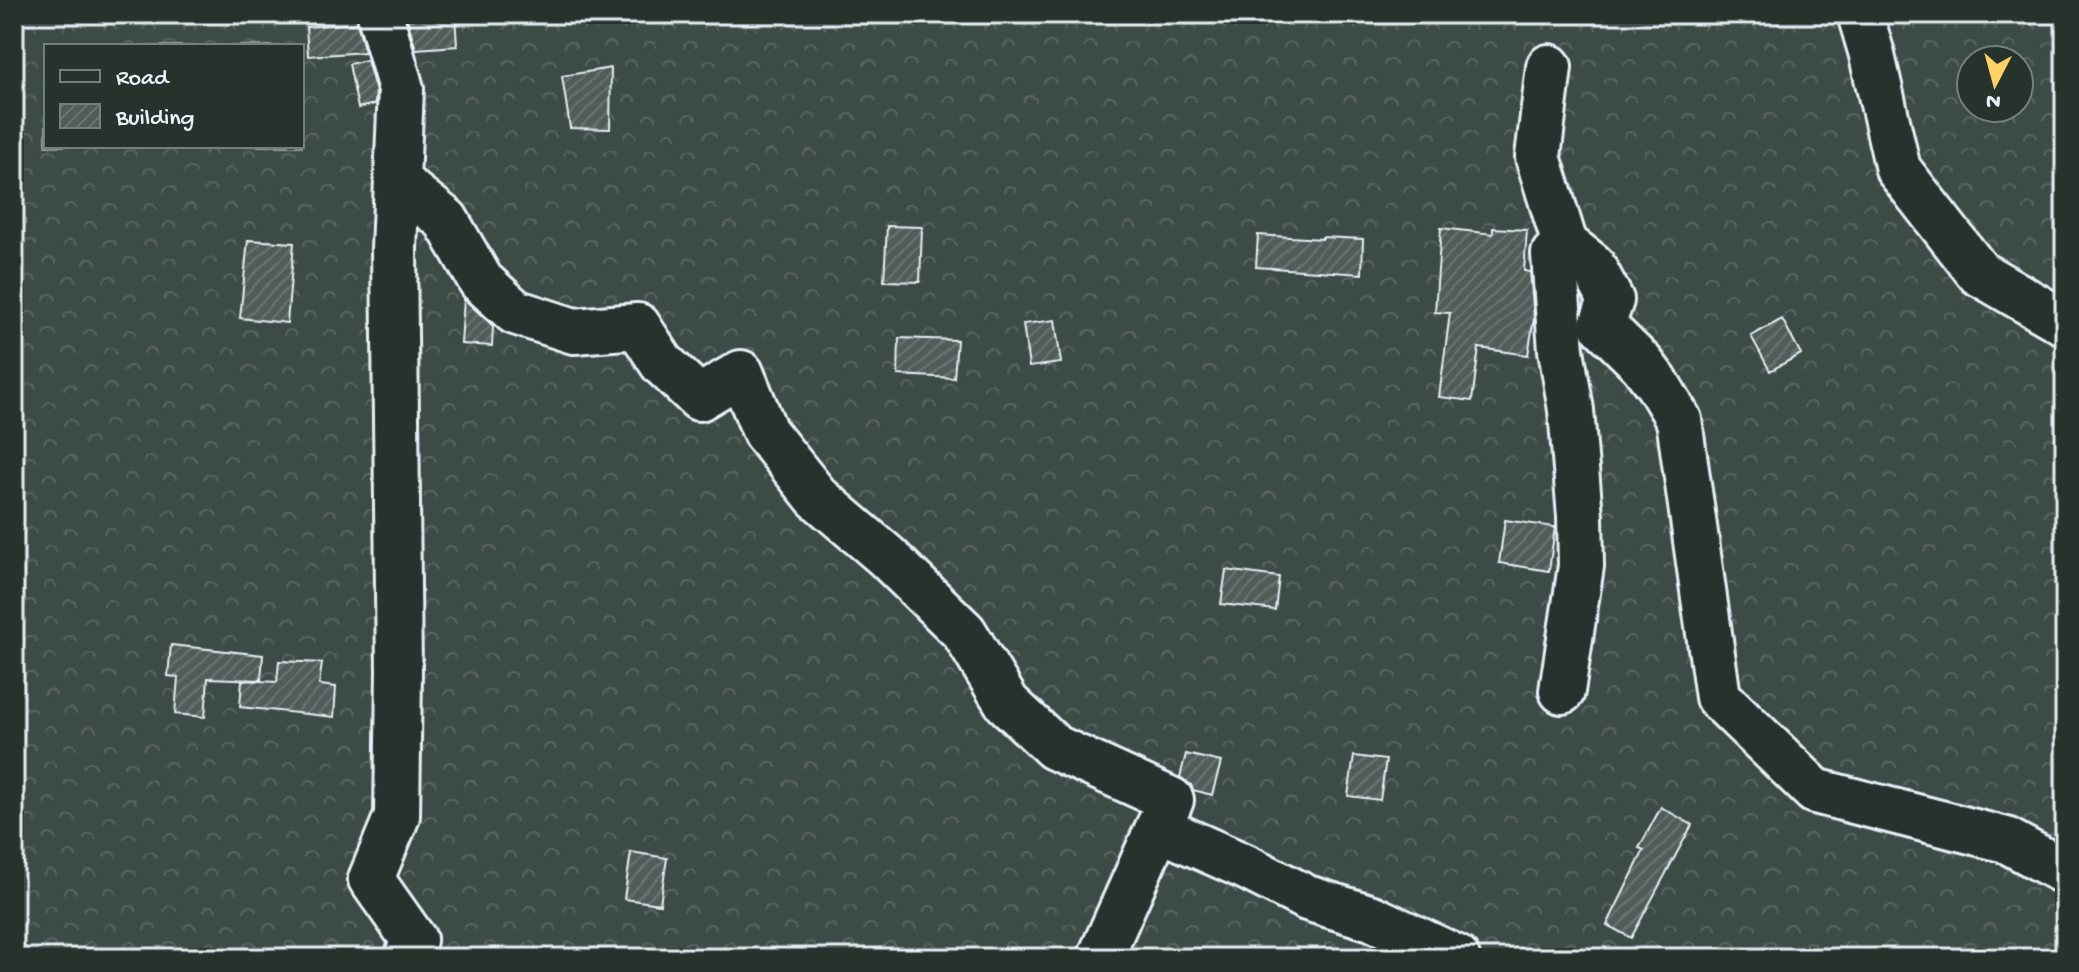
<svg xmlns="http://www.w3.org/2000/svg" width="2079" height="972" viewBox="0 0 2079 972" font-family="'Gochi Hand',sans-serif">
<style>
.forest{fill:url(#forest-crowns);stroke:#939ea0;stroke-width:2;fill-rule:evenodd}
.building{fill:url(#building-hatch);stroke:#e8f1f8;stroke-width:2}
.lines{fill:none;stroke-linecap:round;stroke-linejoin:round}
.minor-casing{stroke:#e8f1f8;stroke-width:50}
.minor{stroke:#26332d;stroke-width:44}
</style>
<defs>
<pattern id="forest-crowns" width="20" height="18" patternUnits="userSpaceOnUse" patternTransform="scale(2)"><rect width="20" height="18" fill="#3e4b47"/><path d="M2 6a3 3 0 1 1 6 0M12 15a3 3 0 1 1 6 0" fill="none" stroke="#5a6562"/></pattern>
<pattern id="building-hatch" width="6" height="6" patternUnits="userSpaceOnUse" patternTransform="scale(2)"><rect width="6" height="6" fill="#505c59"/><path d="M-1 1l2-2M0 6l6-6M5 7l2-2" fill="none" stroke="#697472"/></pattern>
</defs>
<rect width="100%" height="100%" fill="#26332d"/>
<filter id="ink" filterUnits="userSpaceOnUse"><feTurbulence type="fractalNoise" baseFrequency=".0125" numOctaves="2"/><feDisplacementMap in="SourceGraphic" scale="16" xChannelSelector="R" yChannelSelector="G"/><feConvolveMatrix kernelMatrix="1 2 1 2 8 2 1 2 1" color-interpolation-filters="sRGB"/></filter>
<g filter="url(#ink)">
<path class="forest" d="M14 14H2065V958H14ZM46 46H302V146H46ZM1971 60H2019V108H1971Z"/>
<g class="building">
<path d="M455 15 457 46 416 49 407 19Z"/>
<path d="M357 23 365 52 308 56 306 27Z"/>
<path d="M367 60 376 92 375 104 358 108 349 64Z"/>
<path d="M611 68 610 129 570 128 562 76Z"/>
<path d="M887 226 922 227 920 282 884 281Z"/>
<path d="M1441 228 1493 234V228L1527 230 1524 271 1530 272 1534 318 1528 355 1479 348 1472 401 1439 397 1450 313 1435 312Z"/>
<path d="M1258 235 1322 239V237L1363 239 1362 274 1256 267Z"/>
<path d="M248 240 294 243 287 323 240 318Z"/>
<path d="M464 299 493 326 492 346 461 344Z"/>
<path d="M1782 319 1801 354 1770 371 1751 336Z"/>
<path d="M1055 320 1061 363 1029 367 1023 324Z"/>
<path d="M899 338 957 340 954 378 898 375Z"/>
<path d="M1505 520 1555 527 1549 571 1499 563Z"/>
<path d="M1226 570 1279 577 1275 610 1221 604Z"/>
<path d="M171 645 263 655 261 680 208 678 205 717 175 714 178 677 168 676Z"/>
<path d="M279 661 322 663 319 685 336 687 334 717 240 707 242 680 277 682Z"/>
<path d="M1186 754 1221 762 1212 795 1193 790 1191 785 1180 777Z"/>
<path d="M1354 756 1386 760 1380 800 1348 796Z"/>
<path d="M1661 807 1692 825 1631 938 1607 925 1644 850 1639 848Z"/>
<path d="M631 852 667 858 660 904 624 899Z"/>
</g>
<g class="lines">
<g class="minor-casing">
<g id="minor">
<path d="M380 14 401 89 394 249 399 671 397 816 371 879 414 940 407 958"/>
<path d="M1860 14 1871 51 1898 169 1979 273 2065 323"/>
<path d="M1549 67 1538 157 1565 244 1554 254 1561 350 1571 410 1580 516 1581 566 1562 691"/>
<path d="M397 181 446 220 481 281 515 312 574 331 638 326 662 363 699 398 741 373 765 432 817 497 886 556 964 632 1007 703 1054 747 1171 800 1158 828"/>
<path d="M1565 244 1592 265 1611 300 1602 325 1642 364 1658 385 1679 420 1718 697 1815 791 2006 840 2065 872"/>
<path d="M1100 958 1158 828 1246 867 1307 898 1372 918 1457 958"/>
</g>
</g>
<use href="#minor" class="minor"/>
</g>
</g>
<rect width="2079" height="972" fill="none" stroke="#26332d" stroke-width="48"/>
<rect x="24" y="24" width="2031" height="924" fill="none" stroke="#e8f1f8" stroke-width="3" filter="url(#ink)"/>
<rect x="44" y="44" width="260" height="104" fill="#26332d" stroke="#747f7e" stroke-width="2"/>
<rect x="60" y="70" width="40" height="12" fill="#26332d" stroke="#747f7e" stroke-width="2"/>
<text x="116" y="84" font-size="24" fill="#e8f1f8">Road</text>
<rect x="60" y="104" width="40" height="24" fill="url(#building-hatch)" stroke="#747f7e" stroke-width="2"/>
<text x="116" y="124" font-size="24" fill="#e8f1f8">Building</text>
<g transform="translate(1995 84) rotate(186)"><circle r="38" fill="#26332d" stroke="#747f7e" stroke-width="2"/>
<path d="M0-6L14 30L0 20L-14 30Z" fill="#ffd166"/>
<text y="-12" font-size="22" font-weight="bold" text-anchor="middle" fill="#e8f1f8">N</text>
</g>
</svg>
